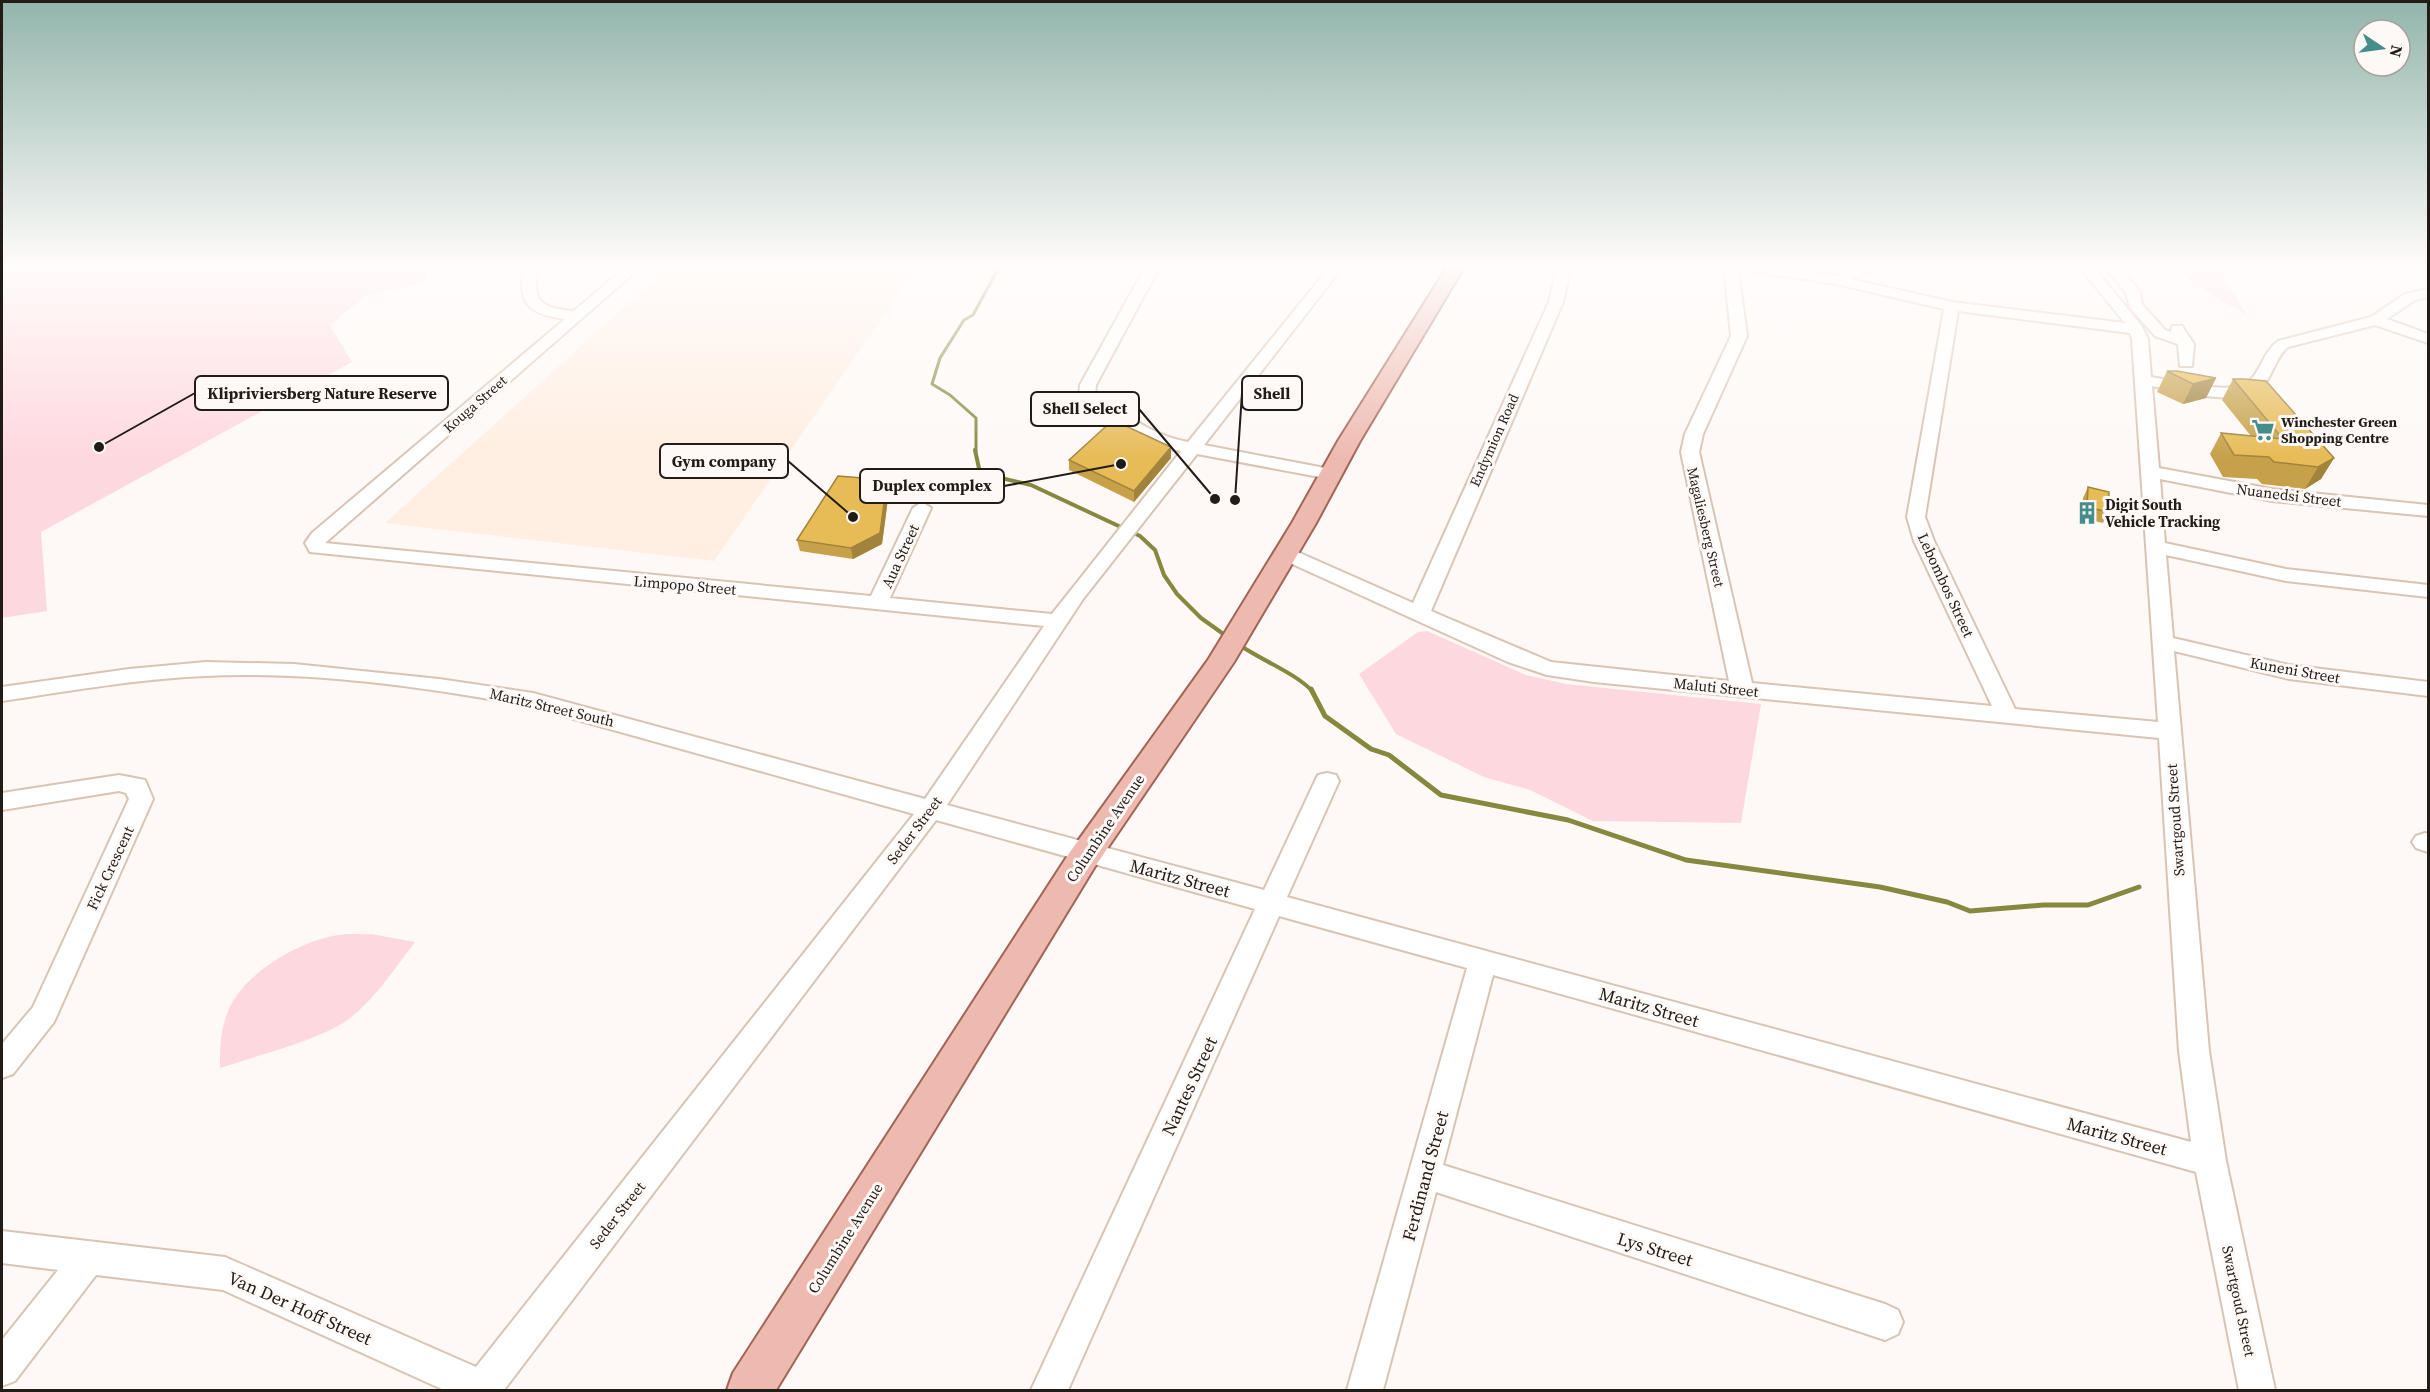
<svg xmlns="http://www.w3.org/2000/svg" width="2430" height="1392" viewBox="0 0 2430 1392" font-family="'Source Serif 4',serif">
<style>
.built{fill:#ffeee1}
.green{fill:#fed8df}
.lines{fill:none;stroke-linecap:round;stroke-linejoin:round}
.stream-far2{stroke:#86883e;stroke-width:3}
.stream-far1{stroke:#86883e;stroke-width:4}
.stream{stroke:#86883e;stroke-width:5}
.minor-casing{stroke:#d9c4b4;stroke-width:4}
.major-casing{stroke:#a06557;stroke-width:4}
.minor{fill:#fff;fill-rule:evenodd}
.major{fill:#eebaaf;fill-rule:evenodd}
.wall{fill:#c7a14a}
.shaded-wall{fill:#a2833c}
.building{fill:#e7bb56;stroke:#a2833c;stroke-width:1.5}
.labels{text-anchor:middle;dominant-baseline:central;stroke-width:6;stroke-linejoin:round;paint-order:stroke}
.far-street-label{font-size:14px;fill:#231c16;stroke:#fef9f6}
.far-poi-label{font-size:14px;font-weight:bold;fill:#231c16;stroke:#fef9f6;text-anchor:start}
.street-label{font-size:15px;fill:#231c16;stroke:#fef9f6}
.poi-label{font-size:15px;font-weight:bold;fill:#231c16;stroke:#fef9f6;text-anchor:start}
.near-street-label{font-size:18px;fill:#231c16;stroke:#fef9f6}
.leader{fill:none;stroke:#231c16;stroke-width:2}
.callout-dot{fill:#231c16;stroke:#fef9f6;stroke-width:2}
.callout{fill:#fef9f6;stroke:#231c16;stroke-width:2}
.callout-label{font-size:16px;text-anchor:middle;font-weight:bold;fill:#231c16}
</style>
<rect width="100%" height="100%" fill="#fef9f6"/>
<path class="built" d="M672 264 918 266 714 561 385 523Z"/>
<g class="green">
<path d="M2 264H431L423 284 368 294 330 325 352 362 41 532 47 611 2 618Z"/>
<path d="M2175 264H2224V279L2247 315 2192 283Z"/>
<path d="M1427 631 1526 675 1566 684 1761 704 1741 823 1593 821 1530 790 1484 777 1396 734 1359 674 1418 632Z"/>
<path d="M371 934 415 942C395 968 375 999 349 1019 321 1040 255 1056 220 1068 220 1049 220 1032 227 1014 240 975 300 940 339 935 349 933 361 935 371 934Z"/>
</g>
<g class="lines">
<path class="stream-far2" d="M976 452V418L950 395 932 384 940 358 964 320 973 315 998 269 1006 264"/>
<g class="stream-far1">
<path d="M975 450 980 473 1031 485 1140 536 1155 550 1164 575 1177 594 1201 618 1229 638"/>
<path d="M1238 644C1259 659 1297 674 1312 691"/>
</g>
<path class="stream" d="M1311 689 1325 716 1371 749 1389 755 1441 795 1568 820 1686 860 1880 887 1947 902 1970 911 2043 905H2088L2139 887"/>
<g class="minor-casing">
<g id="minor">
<path d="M525 264H539C531 300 538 308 574 311L629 264H644L325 543 871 596 913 508 922 502 931 508 890 598 1052 614 1181 451 1154 446 1134 436 1079 396 1080 385 1147 264H1161L1096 385 1095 394C1127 415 1151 435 1188 442L1332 264H1345L1204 445 1330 469 1339 474 1336 478 1330 479 1197 454 1083 599 947 805 1264 890 1315 781 1318 775 1327 773 1336 775 1339 781 1287 897 2191 1142 2179 1051 2159 738 1594 682 1547 675 1508 662 1279 558 1276 554 1286 548 1293 550 1413 603 1549 302 1558 264H1572L1563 302 1431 611 1551 662 1729 681 1681 452 1685 434 1731 336 1724 264H1761L1835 276 1867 264H1887L1851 279 1952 302 2125 323 2077 264H2091L2141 325 2148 339 2151 377C2172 380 2231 396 2248 382 2261 372 2263 352 2278 341L2371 317 2405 294 2428 289V297L2415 300 2387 319 2428 334V343L2375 325 2288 347C2274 358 2273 379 2259 389 2236 407 2178 391 2152 386L2159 468 2272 489 2428 505V516L2272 501 2160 479 2165 543 2286 569 2428 585V597L2286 581 2166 555 2173 638 2289 665 2428 682V696L2289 679 2174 651 2209 1051 2226 1161 2275 1390H2239L2196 1172 1493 975 1443 1165 1885 1304 1898 1310 1903 1322 1898 1334 1885 1340 1436 1192 1383 1390H1347L1467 968 1279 916 1068 1390H1031L1255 909 936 820 504 1390H444L223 1290 96 1275 15 1381 2 1386V1340L58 1270 2 1263V1231L225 1257 476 1367 914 814 531 707C429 687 309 671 205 676 137 679 69 691 2 701V687L129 669 206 662 294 664 439 679 533 693 925 799 1044 626 310 552 305 543 312 533 565 319C527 314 516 302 525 264ZM1738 269 1836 284 1944 309 1907 517 1914 541 1992 706 1752 683 1699 452 1703 434 1747 336ZM1958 311 2130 333 2132 339 2158 722 2015 709 1934 541 1925 517Z"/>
<path d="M2103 264H2117L2140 292 2142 304 2165 330 2171 332 2172 326H2182L2194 344 2192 366H2180L2178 344 2155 336 2130 308 2126 293Z"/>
<path d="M119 775 145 780 153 799 54 1022 13 1074 2 1078V1044L33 1007 129 799 126 793 119 791 2 810V793Z"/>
<path d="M2425 833 2428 834V852L2416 848 2412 842 2416 836Z"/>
</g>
</g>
<g class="major-casing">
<path id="major" d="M1449 264H1466L1360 441 1316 523 1234 662 1094 868 776 1390H727L733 1373 1070 852 1208 660 1292 523 1338 441Z"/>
</g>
<use href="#minor" class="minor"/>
<use href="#major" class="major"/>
</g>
<g class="wall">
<path d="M2167 371 2216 378 2206 398 2183 404 2157 392Z"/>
<path d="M2233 379 2334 458 2321 479 2305 489 2262 484 2257 479 2223 477 2210 454 2221 433 2251 436 2222 400Z"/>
<path d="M1171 447V458L1134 502 1069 470V460Z"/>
<path d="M887 480 889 491 882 544 853 559 800 551 797 540Z"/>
<path d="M2088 487 2108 512 2103 523 2082 518 2083 498Z"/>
</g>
<g class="shaded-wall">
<path d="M2216 378 2206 398 2183 404 2193 384Z"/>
<path d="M1171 447V458L1134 502V491Z"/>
<path d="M2334 458 2321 479 2305 489 2318 467Z"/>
<path d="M887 480 889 491 882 544 853 559 851 548Z"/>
</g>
<g class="building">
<path d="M2167 371H2177L2216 378 2193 384Z"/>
<path d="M2233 379H2244L2266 381 2334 458 2318 467 2274 462 2269 457 2234 455 2221 433 2283 439Z"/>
<path d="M1113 420 1171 447 1134 491 1069 460Z"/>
<path d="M838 476 887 480 880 533 851 548 797 540Z"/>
<path d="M2088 487 2109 492 2108 512 2087 507Z"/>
</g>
<linearGradient id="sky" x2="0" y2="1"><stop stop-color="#92b5ab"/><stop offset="0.58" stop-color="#fffcfb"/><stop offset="1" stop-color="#fffcfb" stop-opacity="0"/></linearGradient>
<rect width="2430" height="459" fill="url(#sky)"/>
<defs>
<g id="supermarket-bare" transform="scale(1.8)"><path d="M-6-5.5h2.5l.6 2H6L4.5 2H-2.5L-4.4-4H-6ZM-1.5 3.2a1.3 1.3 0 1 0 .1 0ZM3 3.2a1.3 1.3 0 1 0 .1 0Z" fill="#458d8a" stroke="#fef9f6" stroke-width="2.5" paint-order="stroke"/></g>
<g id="building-bare" transform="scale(1.8)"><path d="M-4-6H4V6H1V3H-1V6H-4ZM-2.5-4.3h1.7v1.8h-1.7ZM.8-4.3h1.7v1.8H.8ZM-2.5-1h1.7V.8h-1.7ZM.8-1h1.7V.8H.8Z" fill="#458d8a" stroke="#fef9f6" stroke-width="2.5" paint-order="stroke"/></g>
</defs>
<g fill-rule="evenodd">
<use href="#supermarket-bare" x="2263" y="430"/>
<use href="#building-bare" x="2087" y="513"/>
</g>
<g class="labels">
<g class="far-street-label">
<text transform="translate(475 404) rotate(-41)">Kouga Street</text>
<text transform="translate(1494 440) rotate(-66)">Endymion Road</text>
<text transform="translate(1706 527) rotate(77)">Magaliesberg Street</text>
</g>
<g class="far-poi-label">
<text x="2281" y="422">Winchester Green<tspan x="2281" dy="16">Shopping Centre</tspan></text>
</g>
<g class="street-label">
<text transform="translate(2289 495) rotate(7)">Nuanedsi Street</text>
<text transform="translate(900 556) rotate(-65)">Aua Street</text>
<text transform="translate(685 585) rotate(5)">Limpopo Street</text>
<text transform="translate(1946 585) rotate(65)">Lebombos Street</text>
<text transform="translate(2295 670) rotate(10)">Kuneni Street</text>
<text transform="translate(1716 687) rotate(6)">Maluti Street</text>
<text transform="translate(552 707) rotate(13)">Maritz Street South</text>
<text transform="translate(2175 820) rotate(-94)">Swartgoud Street</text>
<text transform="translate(1105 828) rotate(-56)">Columbine Avenue</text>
<text transform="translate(914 830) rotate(-53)">Seder Street</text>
<text transform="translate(110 868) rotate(-65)">Fick Crescent</text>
<text transform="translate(617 1215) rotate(-52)">Seder Street</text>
<text transform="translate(845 1238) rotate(-58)">Columbine Avenue</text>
<text transform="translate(2239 1301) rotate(78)">Swartgoud Street</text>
</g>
<g class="poi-label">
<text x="2105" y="504">Digit South<tspan x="2105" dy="17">Vehicle Tracking</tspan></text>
</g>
<g class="near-street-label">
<text transform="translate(1180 878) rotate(15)">Maritz Street</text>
<text transform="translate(1649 1007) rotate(16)">Maritz Street</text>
<text transform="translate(1189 1086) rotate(-65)">Nantes Street</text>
<text transform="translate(2117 1136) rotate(15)">Maritz Street</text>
<text transform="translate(1425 1176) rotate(-75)">Ferdinand Street</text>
<text transform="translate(1655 1249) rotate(17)">Lys Street</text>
<text transform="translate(300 1308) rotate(24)">Van Der Hoff Street</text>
</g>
</g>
<path class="leader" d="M99 447L195 393M1235 500L1242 393M1215 499L1139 409M853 517L788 461M1121 464L1004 486"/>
<g class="callout-dot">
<circle cx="99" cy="447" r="6"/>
<circle cx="1235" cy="500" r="6"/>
<circle cx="1215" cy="499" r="6"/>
<circle cx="853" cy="517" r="6"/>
<circle cx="1121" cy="464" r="6"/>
</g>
<g class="callout">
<rect x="195" y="376" width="253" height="34" rx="6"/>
<rect x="1242" y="376" width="60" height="34" rx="6"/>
<rect x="1031" y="392" width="108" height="34" rx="6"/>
<rect x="660" y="444" width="128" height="34" rx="6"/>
<rect x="860" y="469" width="144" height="34" rx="6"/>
</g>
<g class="callout-label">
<text x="322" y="399">Klipriviersberg Nature Reserve</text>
<text x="1272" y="399">Shell</text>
<text x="1085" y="414">Shell Select</text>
<text x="724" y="467">Gym company</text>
<text x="932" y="491">Duplex complex</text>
</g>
<rect width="2430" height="1392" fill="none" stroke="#231c16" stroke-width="6"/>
<g transform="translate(2382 48) rotate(103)"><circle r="28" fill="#fef9f6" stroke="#a6a19c" stroke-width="1.5"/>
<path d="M0-4.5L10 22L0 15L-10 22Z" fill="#458d8a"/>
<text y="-9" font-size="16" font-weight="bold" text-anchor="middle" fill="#231c16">N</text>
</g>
</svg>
